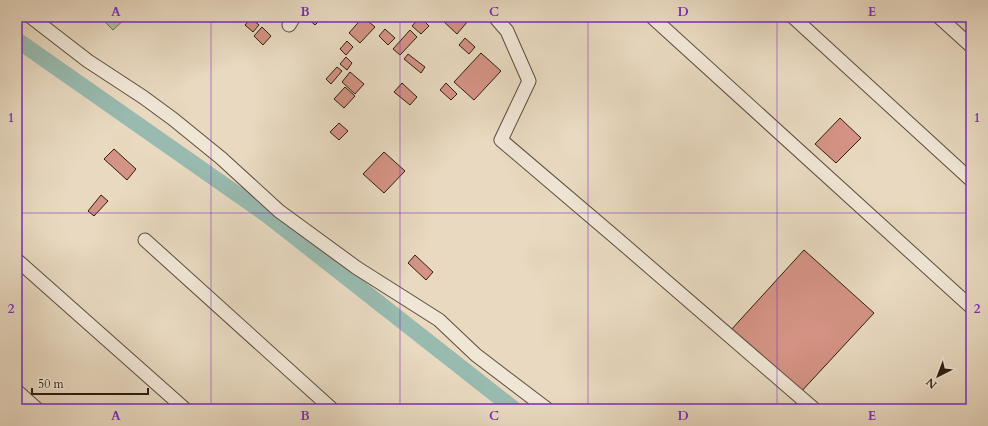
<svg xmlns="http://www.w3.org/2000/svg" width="988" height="426" viewBox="0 0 988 426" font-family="Cardo,serif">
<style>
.green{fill:#b0c097;stroke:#6e6f54}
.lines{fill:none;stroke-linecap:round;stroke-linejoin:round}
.canal{stroke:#98baaf;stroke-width:16}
.building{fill:#d49384;stroke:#2d1e11}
.street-casing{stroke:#5c4d3d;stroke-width:15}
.street{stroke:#f0e6d6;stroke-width:13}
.grid{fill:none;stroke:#7b2cbf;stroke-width:1;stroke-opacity:0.55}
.neatline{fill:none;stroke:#7b2cbf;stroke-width:1.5}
.grid-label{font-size:13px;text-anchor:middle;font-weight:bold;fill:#7b2cbf}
</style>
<rect width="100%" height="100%" fill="#e8d9c0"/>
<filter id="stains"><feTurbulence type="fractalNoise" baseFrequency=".005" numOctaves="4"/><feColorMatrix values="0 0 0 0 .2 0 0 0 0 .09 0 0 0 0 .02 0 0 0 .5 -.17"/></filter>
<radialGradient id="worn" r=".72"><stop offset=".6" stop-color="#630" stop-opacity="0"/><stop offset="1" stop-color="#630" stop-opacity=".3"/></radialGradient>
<path class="green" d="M100 17H127L113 30Z"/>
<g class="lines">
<path class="canal" d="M17 40 267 215 514 409"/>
</g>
<g class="building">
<path d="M306 17H323L315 25Z"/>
<path d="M363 17 375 27 360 43 349 33Z"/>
<path d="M420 17 429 26 421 34 412 26Z"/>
<path d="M445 17H463L468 21 457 34 442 20Z"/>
<path d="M251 18 259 25 253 32 245 25Z"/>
<path d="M262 27 271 36 263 45 254 36Z"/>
<path d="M385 29 395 38 388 45 379 36Z"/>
<path d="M410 30 417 37 400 55 393 49Z"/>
<path d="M465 38 475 47 469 54 459 45Z"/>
<path d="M347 41 353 47 346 55 340 49Z"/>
<path d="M481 53 501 71 474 100 454 82Z"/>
<path d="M408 54 425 67 421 73 404 59Z"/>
<path d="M346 57 352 63 347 70 340 64Z"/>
<path d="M337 67 342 71 331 84 326 79Z"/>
<path d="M350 72 364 84 355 94 342 82Z"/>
<path d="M402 83 417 97 410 105 394 92Z"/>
<path d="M446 83 457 94 451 100 440 90Z"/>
<path d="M345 87 355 96 344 108 334 99Z"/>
<path d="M840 118 861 138 836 163 815 144Z"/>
<path d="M339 123 348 131 339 140 330 132Z"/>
<path d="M114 149 136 169 127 180 104 159Z"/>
<path d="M384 152 405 171 384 193 363 174Z"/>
<path d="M101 195 108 201 94 216 88 211Z"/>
<path d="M804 250 874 313 799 394 730 331Z"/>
<path d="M415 255 433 272 426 280 408 263Z"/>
</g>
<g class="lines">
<g class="street-casing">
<g id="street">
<path d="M31 17 88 61 143 97 173 119 221 158 279 211 357 268 439 320 476 355 547 409"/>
<path d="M495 17 507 31 529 81 501 140 615 237 814 409"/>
<path d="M652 17 971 307"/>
<path d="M793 17 971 180"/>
<path d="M939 17 971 46"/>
<path d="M289 25 294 17"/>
<path d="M145 240 332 409"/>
<path d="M17 260 185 409"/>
<path d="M17 391 37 409"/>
</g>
</g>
<use href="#street" class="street"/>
</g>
<path class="grid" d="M211 17V409M400 17V409M588 17V409M777 17V409M17 213H971"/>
<rect width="988" height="426" fill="none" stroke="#e8d9c0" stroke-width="44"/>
<g transform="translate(938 376) rotate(222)" stroke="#f0e6d6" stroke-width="3" paint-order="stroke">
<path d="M0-3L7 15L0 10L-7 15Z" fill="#2d1e11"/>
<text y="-6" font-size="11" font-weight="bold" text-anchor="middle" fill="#2d1e11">N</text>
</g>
<path d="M32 388v6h116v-6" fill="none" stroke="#2d1e11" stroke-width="2"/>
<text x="38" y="388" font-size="12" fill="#2d1e11" stroke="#f0e6d6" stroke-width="3" paint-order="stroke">50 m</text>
<rect x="22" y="22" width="944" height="382" class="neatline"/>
<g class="grid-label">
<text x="116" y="16">A</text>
<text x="305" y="16">B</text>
<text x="494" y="16">C</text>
<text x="683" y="16">D</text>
<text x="872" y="16">E</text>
<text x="11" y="122">1</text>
<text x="977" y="122">1</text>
<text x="11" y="313">2</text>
<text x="977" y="313">2</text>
<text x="116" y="420">A</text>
<text x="305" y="420">B</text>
<text x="494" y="420">C</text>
<text x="683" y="420">D</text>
<text x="872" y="420">E</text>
</g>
<rect width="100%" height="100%" filter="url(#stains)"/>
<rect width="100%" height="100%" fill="url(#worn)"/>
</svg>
